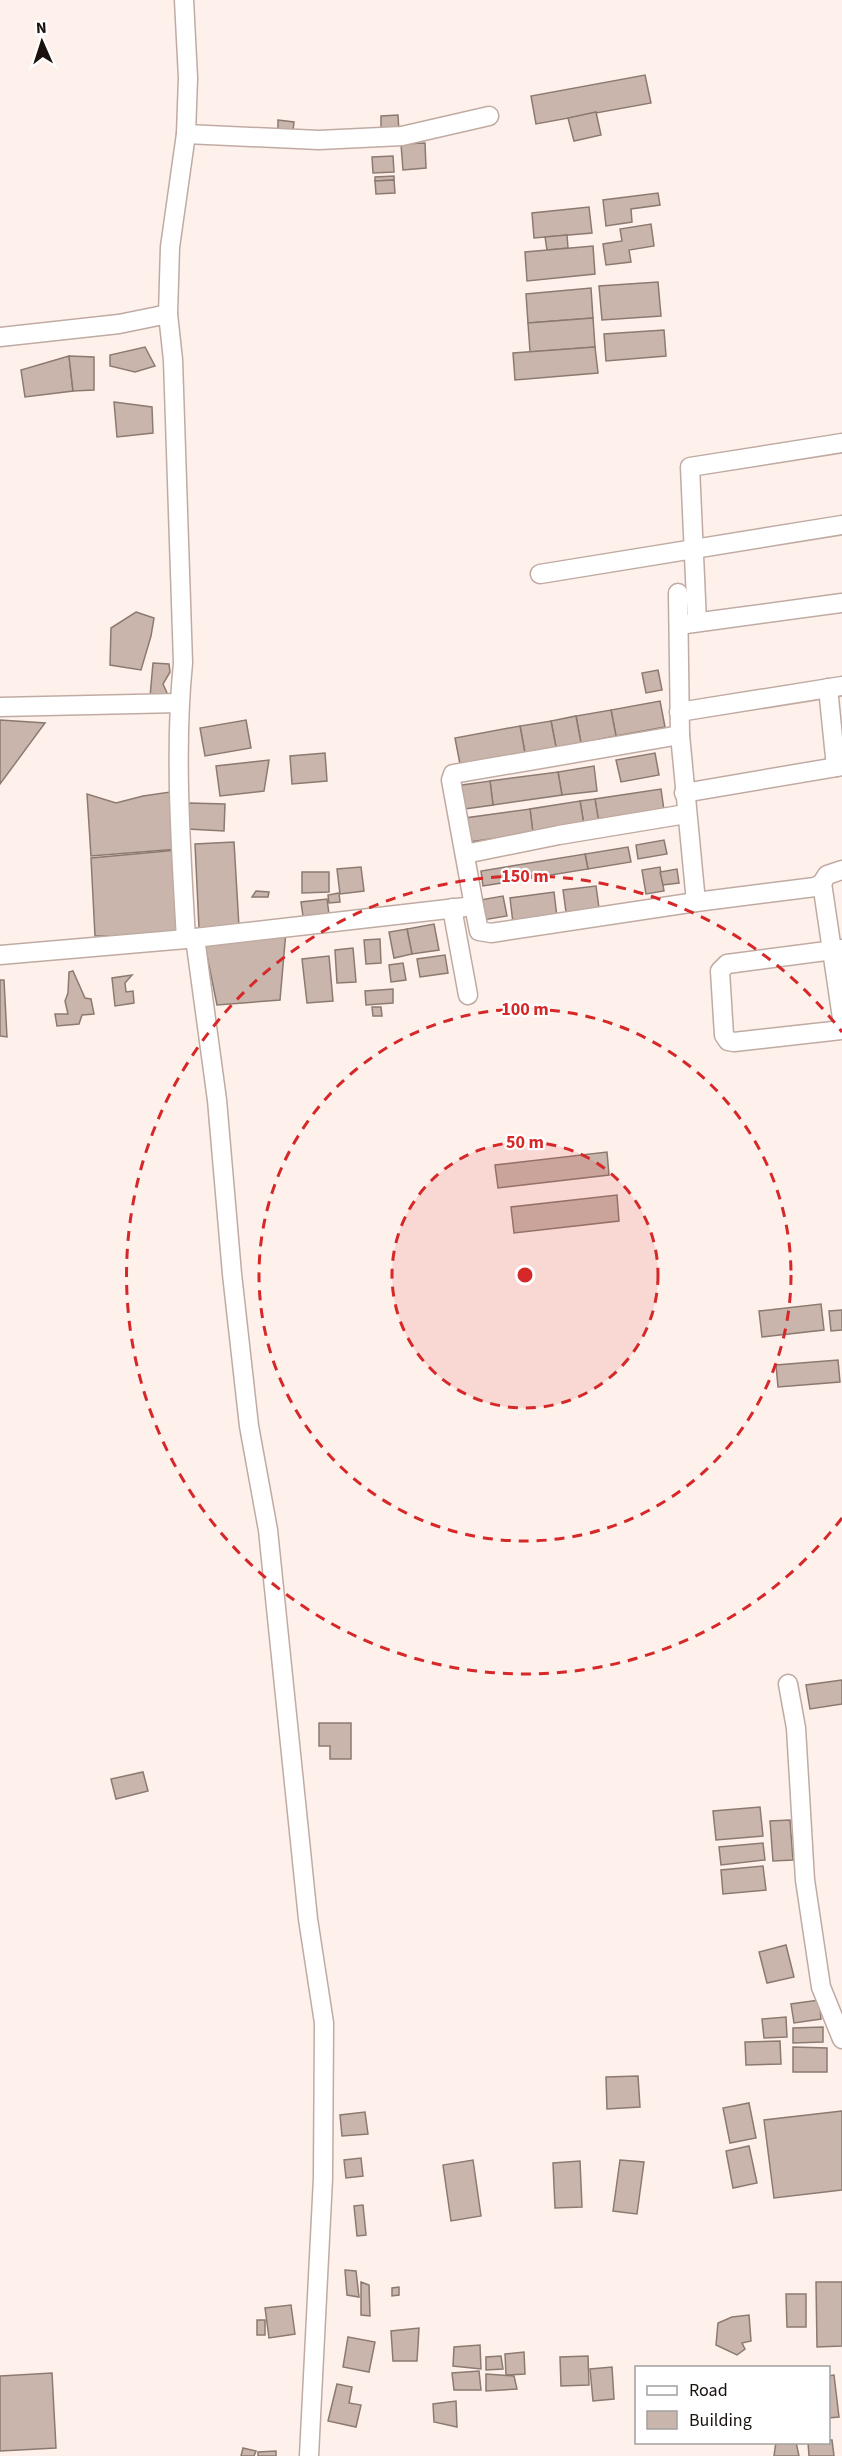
<svg xmlns="http://www.w3.org/2000/svg" width="842" height="2456" viewBox="0 0 842 2456" font-family="'Source Sans 3',sans-serif">
<style>
.building{fill:#c9b5ab;stroke:#8c7a70;stroke-width:1.5}
.lines{fill:none;stroke-linecap:round;stroke-linejoin:round}
.street-casing{stroke:#c0aba3;stroke-width:21}
.street{stroke:#fff;stroke-width:18}
.ring{fill:none;stroke:#d62828;stroke-width:3;stroke-dasharray:10 8}
.centre{fill:#d62828;stroke:#fff;stroke-width:3}
.ring-label{font-size:18px;text-anchor:middle;font-weight:bold;fill:#d62828;stroke:#fff;stroke-width:4.5;stroke-linejoin:round;paint-order:stroke}
</style>
<rect width="100%" height="100%" fill="#fef0eb"/>
<g class="building">
<path d="M645 75 651 103 536 124 531 96Z"/>
<path d="M596 112 601 135 574 141 568 118Z"/>
<path d="M398 115 399 132 381 133V116Z"/>
<path d="M278 120 294 122 293 131 278 129Z"/>
<path d="M425 143 426 168 403 170 401 144Z"/>
<path d="M393 156 394 172 373 173 372 157Z"/>
<path d="M394 176V180L375 181V177Z"/>
<path d="M394 180 395 193 376 194 375 181Z"/>
<path d="M658 193 660 205 631 209 632 222 606 226 603 200Z"/>
<path d="M589 207 592 233 534 238 532 213Z"/>
<path d="M651 224 654 246 629 250 631 262 606 265 603 244 622 241 620 229Z"/>
<path d="M567 235 568 248 547 250 545 237Z"/>
<path d="M593 246 595 274 527 281 525 252Z"/>
<path d="M658 282 661 316 602 320 599 286Z"/>
<path d="M591 288 593 318 528 323 526 294Z"/>
<path d="M593 318 595 347 530 352 528 323Z"/>
<path d="M664 330 666 356 606 361 604 334Z"/>
<path d="M145 347 155 366 135 372 110 366V355Z"/>
<path d="M595 347 598 373 515 380 513 353Z"/>
<path d="M69 356 73 391 25 397 21 370Z"/>
<path d="M69 356 94 357V390L73 391Z"/>
<path d="M114 402 152 407 153 433 117 437Z"/>
<path d="M136 612 154 618 151 636 141 670 110 665 111 628Z"/>
<path d="M153 663 169 664 170 672 163 684 168 695 150 697Z"/>
<path d="M658 670 662 690 646 693 642 673Z"/>
<path d="M660 701 665 727 616 736 611 710Z"/>
<path d="M611 710 616 736 581 743 576 716Z"/>
<path d="M576 716 581 743 556 747 551 721Z"/>
<path d="M0 720 45 723 0 784Z"/>
<path d="M246 720 251 748 205 756 200 728Z"/>
<path d="M551 721 556 747 525 753 520 726Z"/>
<path d="M520 726 525 753 460 764 455 738Z"/>
<path d="M325 753 327 781 292 784 290 756Z"/>
<path d="M655 753 659 775 621 782 616 760Z"/>
<path d="M269 760 264 791 220 796 216 766Z"/>
<path d="M594 766 597 791 562 795 558 772Z"/>
<path d="M558 772 562 795 493 805 490 781Z"/>
<path d="M490 781 493 805 458 810 455 786Z"/>
<path d="M661 789 664 810 598 819 595 799Z"/>
<path d="M177 791 178 849 91 856 87 794 116 803 143 796Z"/>
<path d="M595 799 599 823 584 825 580 801Z"/>
<path d="M580 801 584 825 533 833 530 809Z"/>
<path d="M189 803 225 804 224 831 188 829Z"/>
<path d="M530 809 533 833 469 842 465 818Z"/>
<path d="M664 840 667 854 638 859 636 845Z"/>
<path d="M234 842 239 927 199 928 195 844Z"/>
<path d="M628 847 631 862 588 869 585 854Z"/>
<path d="M178 850 180 936H95L91 858Z"/>
<path d="M585 854 588 869 483 886 481 871Z"/>
<path d="M361 867 364 891 340 894 337 869Z"/>
<path d="M660 867 664 891 646 894 642 870Z"/>
<path d="M677 869 679 883 663 885 660 872Z"/>
<path d="M302 872H329V892L302 893Z"/>
<path d="M596 886 599 908 566 912 563 890Z"/>
<path d="M256 891 269 892 268 897H252Z"/>
<path d="M554 892 557 917 513 923 510 898Z"/>
<path d="M339 893 340 902 329 903 328 895Z"/>
<path d="M503 896 507 916 483 920 480 900Z"/>
<path d="M327 899 329 914 303 916 301 902Z"/>
<path d="M434 924 439 950 412 954 407 929Z"/>
<path d="M407 929 412 954 394 958 389 932Z"/>
<path d="M286 931 280 1000 217 1005 204 941Z"/>
<path d="M380 939 381 963 366 964 364 940Z"/>
<path d="M353 948 356 982 337 983 335 950Z"/>
<path d="M445 955 448 973 420 977 417 959Z"/>
<path d="M329 956 333 1001 307 1003 302 959Z"/>
<path d="M403 963 406 980 391 982 389 965Z"/>
<path d="M73 971 85 998 91 999 94 1014 82 1015 79 1024 57 1026 55 1014H68L65 1001 68 993 69 972Z"/>
<path d="M132 975 125 983 126 992 133 991 134 1003 115 1006 112 978Z"/>
<path d="M0 980H4L7 1037 0 1036Z"/>
<path d="M393 989V1003L366 1005 365 991Z"/>
<path d="M372 1007H381L382 1016H373Z"/>
<path d="M607 1152 609 1175 498 1188 495 1165Z"/>
<path d="M617 1195 619 1221 514 1233 511 1207Z"/>
<path d="M821 1304 824 1330 762 1337 759 1311Z"/>
<path d="M842 1310V1330L831 1331 829 1311Z"/>
<path d="M838 1360 840 1382 778 1387 776 1365Z"/>
<path d="M842 1680V1704L810 1709 806 1685Z"/>
<path d="M319 1723H351V1759H330V1746H319Z"/>
<path d="M143 1772 148 1791 116 1799 111 1779Z"/>
<path d="M760 1807 763 1836 716 1840 713 1811Z"/>
<path d="M790 1820 793 1860 773 1861 770 1821Z"/>
<path d="M763 1843 765 1860 721 1865 719 1847Z"/>
<path d="M763 1866 766 1890 723 1894 721 1870Z"/>
<path d="M786 1945 794 1977 767 1983 759 1952Z"/>
<path d="M819 2000 821 2019 794 2023 791 2004Z"/>
<path d="M786 2017 787 2037 764 2038 762 2019Z"/>
<path d="M823 2027V2042L793 2043V2028Z"/>
<path d="M780 2041 781 2064 746 2065 745 2042Z"/>
<path d="M793 2047 827 2048V2072H793Z"/>
<path d="M638 2076 640 2107 607 2109 606 2077Z"/>
<path d="M749 2103 756 2138 730 2143 723 2108Z"/>
<path d="M842 2111V2190L774 2198 764 2120Z"/>
<path d="M365 2112 368 2134 342 2136 340 2115Z"/>
<path d="M749 2146 757 2183 733 2188 726 2151Z"/>
<path d="M361 2158 363 2176 346 2178 344 2160Z"/>
<path d="M473 2160 481 2216 451 2221 443 2165Z"/>
<path d="M620 2160 644 2162 637 2214 613 2211Z"/>
<path d="M580 2161 582 2207 555 2208 553 2163Z"/>
<path d="M363 2205 366 2235 357 2236 354 2206Z"/>
<path d="M345 2270 356 2271 359 2297 347 2295Z"/>
<path d="M361 2282 369 2285 370 2316 361 2315Z"/>
<path d="M816 2282H842V2346L817 2347Z"/>
<path d="M399 2287V2295L392 2296V2288Z"/>
<path d="M786 2294H806V2327H787Z"/>
<path d="M291 2305 295 2334 269 2338 265 2308Z"/>
<path d="M749 2315 751 2341 742 2343 745 2349 737 2355 716 2345 718 2323 732 2317Z"/>
<rect x="257" y="2320" width="8" height="15"/>
<path d="M419 2328 417 2361H393L391 2331Z"/>
<path d="M348 2337 375 2342 369 2372 343 2367Z"/>
<path d="M480 2345 481 2369 453 2366 454 2347Z"/>
<path d="M524 2352 525 2374 506 2375 505 2354Z"/>
<path d="M501 2356 503 2369 486 2370V2357Z"/>
<path d="M588 2356 589 2385 561 2386 560 2357Z"/>
<path d="M612 2367 614 2399 593 2401 590 2369Z"/>
<path d="M479 2371 481 2390H454L452 2373Z"/>
<path d="M52 2373 56 2448 0 2451V2376Z"/>
<path d="M486 2374 514 2376 517 2389 486 2391Z"/>
<path d="M834 2375 839 2417 828 2418V2376Z"/>
<path d="M337 2384 352 2387 349 2403 361 2405 356 2427 328 2421Z"/>
<path d="M456 2401 457 2427 434 2422 433 2404Z"/>
<path d="M828 2440H832L834 2456H809L808 2442H828Z"/>
<path d="M776 2442H796L799 2456H774Z"/>
<path d="M243 2448 256 2451 254 2456H241Z"/>
<path d="M276 2451V2456H258V2452Z"/>
</g>
<g class="lines">
<g class="street-casing">
<g id="street">
<path d="M186 134 319 140 402 136 489 116"/>
<path d="M168 314 170 247 186 134 188 78 184 0"/>
<path d="M0 337 119 324 168 314 173 360 183 663C174 751 181 850 186 939"/>
<path d="M540 574 842 525"/>
<path d="M678 593 680 735 696 902"/>
<path d="M697 622 690 467 842 443"/>
<path d="M686 624 842 603"/>
<path d="M828 688 836 767"/>
<path d="M0 707 179 703"/>
<path d="M679 712 842 686"/>
<path d="M684 793 842 766"/>
<path d="M465 854 559 835 686 814"/>
<path d="M822 883 842 1018"/>
<path d="M474 906 479 931 491 933 696 902 815 887 822 883 827 875 842 870"/>
<path d="M452 908 468 995"/>
<path d="M195 938 217 1100 232 1274 249 1426 268 1530 308 1919 324 2023 323 2178 309 2456"/>
<path d="M842 949 727 964 720 971 724 1035 728 1041 734 1042 842 1030"/>
<path d="M0 955 186 939 474 906 451 780 453 774 680 735"/>
<path d="M788 1684 796 1728 805 1880 821 1987 842 2039"/>
</g>
</g>
<use href="#street" class="street"/>
</g>
<circle cx="525" cy="1275" r="133" fill="#d62828" fill-opacity=".12"/>
<g class="ring">
<circle cx="525" cy="1275" r="133"/>
<circle cx="525" cy="1275" r="266"/>
<path d="M842 1518A399 399 0 1 1 842 1032"/>
</g>
<circle cx="525" cy="1275" r="9" class="centre"/>
<g class="ring-label">
<text x="525" y="882">150 m</text>
<text x="525" y="1015">100 m</text>
<text x="525" y="1148">50 m</text>
</g>
<rect x="635" y="2366" width="195" height="78" fill="#ffffff" stroke="#a3a09f" stroke-width="1.5"/>
<rect x="647" y="2386" width="30" height="9" fill="#ffffff" stroke="#a3a09f" stroke-width="1.5"/>
<text x="689" y="2396" font-size="18" fill="#19120f">Road</text>
<rect x="647" y="2411" width="30" height="18" fill="#c9b5ab" stroke="#a3a09f" stroke-width="1.5"/>
<text x="689" y="2426" font-size="18" fill="#19120f">Building</text>
<g transform="translate(42 42) rotate(357)" stroke="#ffffff" stroke-width="4.5" paint-order="stroke">
<path d="M0-4.5L10 22L0 15L-10 22Z" fill="#19120f"/>
<text y="-9" font-size="16" font-weight="bold" text-anchor="middle" fill="#19120f">N</text>
</g>
</svg>
